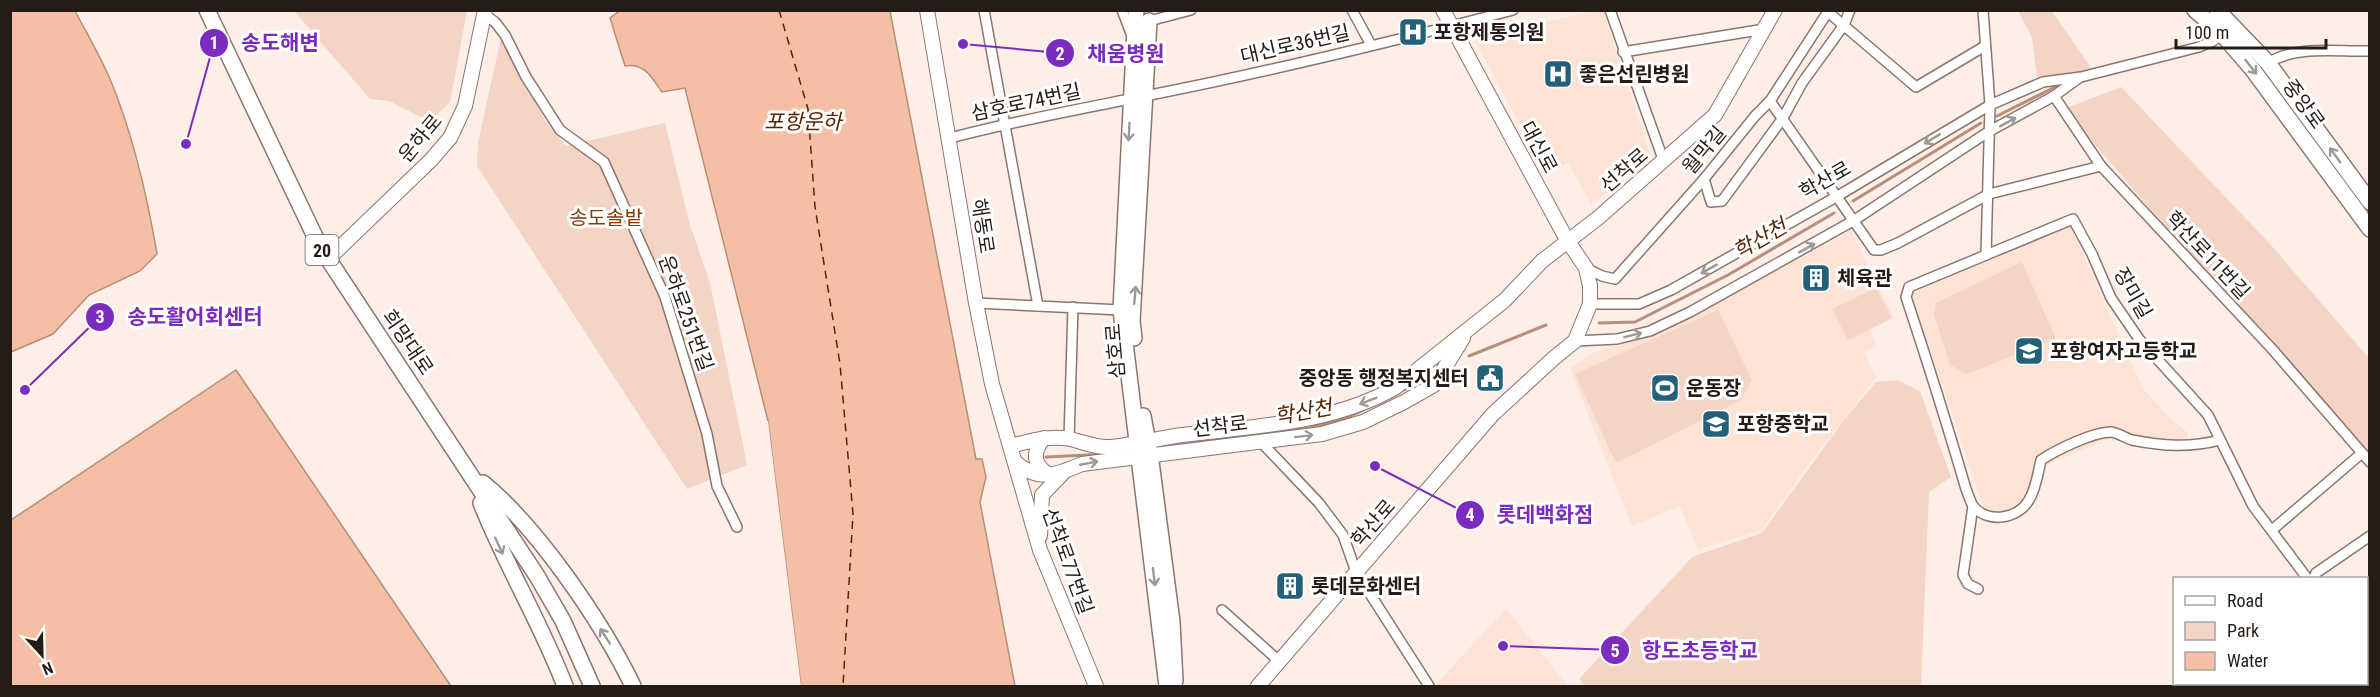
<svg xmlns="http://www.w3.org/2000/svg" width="2380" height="697" viewBox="0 0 2380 697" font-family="'Roboto Condensed','Noto Sans KR',sans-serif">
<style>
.built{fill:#fde3d6}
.green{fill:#f4d4c4}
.water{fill:#f5bfa5;stroke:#b78e7b;stroke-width:1.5}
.pier{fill:#fdeee7}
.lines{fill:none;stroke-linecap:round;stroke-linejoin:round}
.stream{stroke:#b78e7b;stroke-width:3}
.ferry{stroke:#592402;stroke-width:1.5;stroke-dasharray:8 6;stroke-linecap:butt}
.street-casing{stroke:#8c766b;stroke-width:12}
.secondary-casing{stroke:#8c766b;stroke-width:16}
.primary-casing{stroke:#8c766b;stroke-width:18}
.street{stroke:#fff;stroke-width:9}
.secondary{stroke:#fff;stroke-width:14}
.primary{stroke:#fff;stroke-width:15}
.oneway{stroke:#9d9997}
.labels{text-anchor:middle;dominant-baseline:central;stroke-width:6;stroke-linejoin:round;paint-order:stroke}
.shield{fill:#fff;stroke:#66605d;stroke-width:1.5}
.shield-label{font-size:18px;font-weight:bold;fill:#251c18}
.poi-label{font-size:20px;font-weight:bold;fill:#251c18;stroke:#fff;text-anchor:start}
.street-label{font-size:20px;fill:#251c18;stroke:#fff}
.park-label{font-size:20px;fill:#853904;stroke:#fff}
.water-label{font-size:21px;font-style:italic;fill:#592402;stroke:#fff}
.leader{fill:none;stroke:#7b2cbf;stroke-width:2}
.callout-dot{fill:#7b2cbf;stroke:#fff;stroke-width:2}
.mark-label{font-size:18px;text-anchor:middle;font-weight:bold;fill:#fff}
.callout-label{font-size:21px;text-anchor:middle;font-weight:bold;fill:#7b2cbf;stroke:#fff;stroke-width:6;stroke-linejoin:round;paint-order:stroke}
</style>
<rect width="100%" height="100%" fill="#fdeee7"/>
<g class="built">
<path d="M1594 11H1603L1651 156 1592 205 1568 163 1545 173 1474 38Z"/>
<path d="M2070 225 2143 389 2171 419 2188 433 2187 444 2118 435 2039 468 2025 502 1996 517 1983 506 1911 293Z"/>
<path d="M1851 231 1894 318 1870 330 1876 346 1864 352 1876 378 1805 469 1762 530 1698 549 1680 506 1632 526 1570 368 1593 353 1672 327Z"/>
<path d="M2367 605 2370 606 2369 686H2316L2317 684H2366Z"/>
<path d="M1506 609 1568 686H1437L1436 684Z"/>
</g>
<g class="green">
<path d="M294 11H467L450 102 431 120 429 118 427 120 389 101 370 99Z"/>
<path d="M2018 11H2052L2091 68 2081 77 2038 84 2032 37Z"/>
<path d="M501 38 546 122 566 146 665 123 689 222 710 283 747 465 687 489 477 166 478 143Z"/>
<path d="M2121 87 2270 244 2369 358V462L2064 109Z"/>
<path d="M2022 262 2056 339 1966 374 1950 365 1934 314 1936 303Z"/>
<path d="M1876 288 1892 318 1848 340 1832 309Z"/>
<path d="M1718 310 1752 380 1741 400 1618 462 1614 459 1575 374Z"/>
<path d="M1898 380 1920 391 1951 477 1929 492 1921 686H1585L1579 679 1692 557 1762 533 1844 420 1876 382Z"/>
</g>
<g class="water">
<path d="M11 10H75L76 13C88 35 100 56 110 79 133 134 147 195 157 254L140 271 89 295 53 334 11 352Z"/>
<path d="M621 10 890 11 976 459H982L986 477 980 502 1015 686H801L768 421 685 88 662 92C652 78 644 62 625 66L610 18Z"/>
<path d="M236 370 451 686H11V520Z"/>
</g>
<path class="pier" d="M764 421H768L801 686H797Z"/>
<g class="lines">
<g class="stream">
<path d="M1997 116 2057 86"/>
<path d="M1853 201 1981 123"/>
<path d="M1599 323 1635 322 1728 275 1834 213"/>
<path d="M1469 356 1546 325"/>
<path d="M1171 446 1309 428 1347 418 1432 376"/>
<path d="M1046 457 1108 454"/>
</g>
<path class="ferry" d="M779 10 808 109 815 207 840 364 853 514 843 686"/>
<g class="street-casing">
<g id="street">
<path d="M984 10 1038 306"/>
<path d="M1122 10 1132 36"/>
<path d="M1352 10 1371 45"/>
<path d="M1610 10 1664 162"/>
<path d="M1983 10 1990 105 1986 255 2073 219 2092 254 2111 298 2139 339 2208 415 2253 506 2307 578"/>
<path d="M1828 12 1916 87 1985 46"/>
<path d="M484 14 495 22 505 35 526 77 560 130 604 162 665 297 707 434 717 486 737 527"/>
<path d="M1149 21 1191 10"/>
<path d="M1623 52 1765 29"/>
<path d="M2268 63C2296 45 2337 52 2370 51"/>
<path d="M2054 96 2101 166 2273 350 2370 462"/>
<path d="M1770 101 1874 250H1881L1898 243 1989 194 2101 166"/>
<path d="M950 138C1014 121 1080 109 1145 96 1268 72 1391 42 1513 10"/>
<path d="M1704 179 1711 202 1722 201 1783 118 1802 83 1844 25 1850 10"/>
<path d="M1986 255 1909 287 1906 297C1927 360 1947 424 1966 489 1968 494 1970 501 1973 506 1988 524 2018 519 2029 500 2036 489 2038 473 2041 460 2058 449 2091 433 2110 432 2117 432 2125 438 2132 440 2162 446 2190 448 2220 440"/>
<path d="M1586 268 1602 276 1615 279 1704 179 1755 116 1770 101 1829 10"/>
<path d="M976 303 1121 310"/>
<path d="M1590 304H1639L1671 290 1836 197 1990 105 2043 82 2081 77 2199 47 2213 41 2224 33"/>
<path d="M1575 341 1617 339 1650 331 1690 312 1853 221 1988 132 2054 96 2079 78"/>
<path d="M1069 439 1073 307"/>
<path d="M1260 441 1319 503 1343 535 1356 572 1429 686"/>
<path d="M1973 506 1963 575 1968 584 1978 589"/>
<path d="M2272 530 2362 453"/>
<path d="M2314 578 2316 573 2370 536"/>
<path d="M2366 590H2370"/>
<path d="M1222 610 1279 661"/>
<path d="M2308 686V684"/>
</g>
</g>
<g class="secondary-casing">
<g id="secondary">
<path d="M927 10 976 303 992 384 1040 550 1096 686"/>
<path d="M328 259 431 160 450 138 465 106 485 10"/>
<path d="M1044 438C1032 452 1033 465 1049 475"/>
<path d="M1011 446C1029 441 1051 435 1070 439 1084 442 1095 448 1110 447 1134 445 1159 438 1182 435 1254 426 1333 424 1396 387L1505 300 1542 261 1598 218 1715 115 1775 10"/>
<path d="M1016 463C1039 482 1056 475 1082 464L1322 434 1363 422 1404 402 1434 385 1463 338"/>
<path d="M1040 536 1042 495 1063 473"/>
<path d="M1258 686 1493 414 1554 358 1575 341 1590 304V286L1586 268 1567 240 1443 10"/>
</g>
</g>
<g class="primary-casing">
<g id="primary">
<path d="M207 10 319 245 537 576 563 621 592 686"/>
<path d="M1136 10 1121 310 1167 686"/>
<path d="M2195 10 2222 34 2253 70 2370 229"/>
<path d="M2217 10 2268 63 2370 202"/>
<path d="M1134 338 1132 321 1149 21"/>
<path d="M1143 416 1150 454 1172 622 1175 681"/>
<path d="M483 483C538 528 602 622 633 686"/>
<path d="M481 503C506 566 541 623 565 686"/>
</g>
</g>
<use href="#street" class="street"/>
<use href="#secondary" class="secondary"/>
<use href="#primary" class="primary"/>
</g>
<defs><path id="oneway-shaft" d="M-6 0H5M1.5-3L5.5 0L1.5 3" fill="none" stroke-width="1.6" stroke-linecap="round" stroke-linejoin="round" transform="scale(1.5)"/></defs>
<g class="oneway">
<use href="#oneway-shaft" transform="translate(2251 67) rotate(52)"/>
<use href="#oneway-shaft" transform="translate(2008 122) rotate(-29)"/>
<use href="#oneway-shaft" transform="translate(1129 132) rotate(93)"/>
<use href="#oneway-shaft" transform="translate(1932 139) rotate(149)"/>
<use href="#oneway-shaft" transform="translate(2335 155) rotate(-126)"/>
<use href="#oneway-shaft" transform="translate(1807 248) rotate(-29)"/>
<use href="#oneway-shaft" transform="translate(1709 269) rotate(151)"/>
<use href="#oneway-shaft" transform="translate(1135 295) rotate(-85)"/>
<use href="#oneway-shaft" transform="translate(1633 335) rotate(-14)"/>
<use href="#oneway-shaft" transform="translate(1368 401) rotate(159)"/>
<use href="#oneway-shaft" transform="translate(1304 436) rotate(-7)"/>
<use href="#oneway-shaft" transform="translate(1089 463) rotate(-11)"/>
<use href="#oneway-shaft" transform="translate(499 546) rotate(65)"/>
<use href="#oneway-shaft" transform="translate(1154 577) rotate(83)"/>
<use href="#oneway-shaft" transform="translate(605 636) rotate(-123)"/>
</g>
<defs>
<g id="hospital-square" transform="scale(1.5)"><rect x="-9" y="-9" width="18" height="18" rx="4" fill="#246178" stroke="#fff"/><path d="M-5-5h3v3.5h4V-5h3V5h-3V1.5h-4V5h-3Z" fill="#fff"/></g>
<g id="building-square" transform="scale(1.5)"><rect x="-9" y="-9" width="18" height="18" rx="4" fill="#246178" stroke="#fff"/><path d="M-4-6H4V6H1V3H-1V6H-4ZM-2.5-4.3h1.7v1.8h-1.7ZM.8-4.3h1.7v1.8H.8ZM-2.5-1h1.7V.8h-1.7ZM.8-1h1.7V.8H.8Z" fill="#fff"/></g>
<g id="school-square" transform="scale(1.5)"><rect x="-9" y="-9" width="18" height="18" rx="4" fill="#246178" stroke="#fff"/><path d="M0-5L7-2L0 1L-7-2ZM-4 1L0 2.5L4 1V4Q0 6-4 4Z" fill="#fff"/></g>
<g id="civic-square" transform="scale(1.5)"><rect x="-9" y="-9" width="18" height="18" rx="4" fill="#246178" stroke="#fff"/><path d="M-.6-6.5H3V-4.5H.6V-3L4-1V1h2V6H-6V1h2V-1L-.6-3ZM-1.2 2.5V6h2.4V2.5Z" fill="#fff"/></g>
<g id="stadium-square" transform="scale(1.5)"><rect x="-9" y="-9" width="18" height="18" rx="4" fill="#246178" stroke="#fff"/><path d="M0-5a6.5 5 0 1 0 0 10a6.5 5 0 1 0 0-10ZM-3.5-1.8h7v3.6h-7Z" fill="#fff"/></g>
</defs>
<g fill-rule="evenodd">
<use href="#hospital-square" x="1413" y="32"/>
<use href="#hospital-square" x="1558" y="74"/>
<use href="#building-square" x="1816" y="278"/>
<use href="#school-square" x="2029" y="351"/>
<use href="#civic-square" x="1490" y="378"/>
<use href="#stadium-square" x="1665" y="388"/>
<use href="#school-square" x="1716" y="424"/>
<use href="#building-square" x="1290" y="586"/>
</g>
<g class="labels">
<rect class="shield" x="305.5" y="235" width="33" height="30" rx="4.5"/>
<g class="shield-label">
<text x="322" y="250">20</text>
</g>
<g class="poi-label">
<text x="1434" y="32">포항제통의원</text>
<text x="1579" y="74">좋은선린병원</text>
<text x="1837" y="278">체육관</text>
<text x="2050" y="351">포항여자고등학교</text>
<text x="1469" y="378" text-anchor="end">중앙동 행정복지센터</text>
<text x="1686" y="388">운동장</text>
<text x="1737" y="424">포항중학교</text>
<text x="1311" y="586">롯데문화센터</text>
</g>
<g class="street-label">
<text transform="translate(1295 44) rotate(-13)">대신로36번길</text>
<text transform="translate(1026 102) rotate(-12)">삼호로74번길</text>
<text transform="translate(2304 104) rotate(54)">중앙로</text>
<text transform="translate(420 138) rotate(-50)">운하로</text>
<text transform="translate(1539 147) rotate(62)">대신로</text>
<text transform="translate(1704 150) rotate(-50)">월막길</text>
<text transform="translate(1624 170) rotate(-41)">선착로</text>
<text transform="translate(1825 180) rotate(-30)">학산로</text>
<text transform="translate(983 226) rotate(81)">해동로</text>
<text transform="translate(2208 255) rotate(47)">학산로11번길</text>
<text transform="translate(2133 293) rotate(60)">장미길</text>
<text transform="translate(686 313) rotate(70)">운하로251번길</text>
<text transform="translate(408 342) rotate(56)">희망대로</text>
<text transform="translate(1115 351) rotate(-95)">삼호로</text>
<text transform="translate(1220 426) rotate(-7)">선착로</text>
<text transform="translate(1373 523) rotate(-49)">학산로</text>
<text transform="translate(1068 561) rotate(70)">선착로77번길</text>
</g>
<g class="park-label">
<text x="606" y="218">송도솔밭</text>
</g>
<g class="water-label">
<text x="803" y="122">포항운하</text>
<text transform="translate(1760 239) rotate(-30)">학산천</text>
<text transform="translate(1303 412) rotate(-10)">학산천</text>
</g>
</g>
<path class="leader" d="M186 144L214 43M963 44L1060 53M25 390L100 317M1375 466L1470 515M1503 646L1615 650"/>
<g class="callout-dot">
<circle cx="186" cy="144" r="6"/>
<circle cx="963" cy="44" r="6"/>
<circle cx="25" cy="390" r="6"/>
<circle cx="1375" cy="466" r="6"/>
<circle cx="1503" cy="646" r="6"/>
<circle cx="214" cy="43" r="15"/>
<circle cx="1060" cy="53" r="15"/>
<circle cx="100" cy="317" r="15"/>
<circle cx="1470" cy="515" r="15"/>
<circle cx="1615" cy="650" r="15"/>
</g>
<g class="mark-label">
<text x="214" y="49">1</text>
<text x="1060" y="60">2</text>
<text x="100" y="323">3</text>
<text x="1470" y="521">4</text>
<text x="1615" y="657">5</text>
</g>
<g class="callout-label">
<text x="280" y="50">송도해변</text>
<text x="1126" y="61">채움병원</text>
<text x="195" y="324">송도활어회센터</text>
<text x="1545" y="522">롯데백화점</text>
<text x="1700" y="658">항도초등학교</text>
</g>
<rect width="2380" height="697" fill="none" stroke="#251c18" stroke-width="24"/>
<rect x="2173" y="577" width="195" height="108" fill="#ffffff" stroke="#a8a4a3" stroke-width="1.5"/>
<rect x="2185" y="596" width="30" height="9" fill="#ffffff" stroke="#a8a4a3" stroke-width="1.5"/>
<text x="2227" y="607" font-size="18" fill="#251c18">Road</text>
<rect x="2185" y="622" width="30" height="18" fill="#f4d4c4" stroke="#a8a4a3" stroke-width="1.5"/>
<text x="2227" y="637" font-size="18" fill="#251c18">Park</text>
<rect x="2185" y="652" width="30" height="18" fill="#f5bfa5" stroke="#a8a4a3" stroke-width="1.5"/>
<text x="2227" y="667" font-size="18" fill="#251c18">Water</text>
<g transform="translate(42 655) rotate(158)" stroke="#ffffff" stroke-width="4.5" paint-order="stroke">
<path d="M0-4.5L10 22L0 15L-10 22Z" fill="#251c18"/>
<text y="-9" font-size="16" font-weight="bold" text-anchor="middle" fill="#251c18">N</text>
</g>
<path d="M2176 39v9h150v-9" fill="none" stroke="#251c18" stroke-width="3"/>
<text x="2185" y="39" font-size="18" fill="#251c18" stroke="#ffffff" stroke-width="4.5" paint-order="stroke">100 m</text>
</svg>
